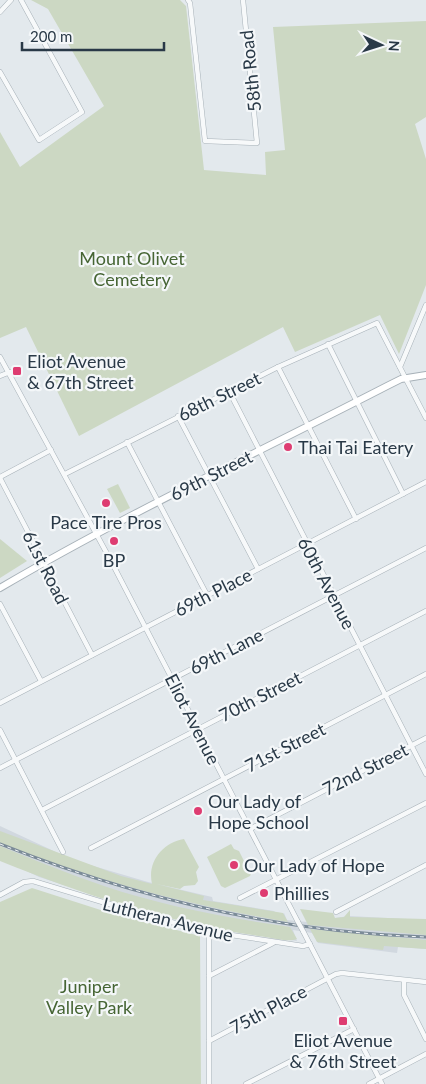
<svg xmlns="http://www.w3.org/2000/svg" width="426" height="1084" viewBox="0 0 426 1084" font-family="Lato,sans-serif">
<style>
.built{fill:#d1d8df}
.green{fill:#ccd8c3}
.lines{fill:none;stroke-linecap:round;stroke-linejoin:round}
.street-casing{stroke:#a7b1b8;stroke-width:5.5}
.secondary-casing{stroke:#a7b1b8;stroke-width:8}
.street{stroke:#f7f9fa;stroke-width:4.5}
.secondary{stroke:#fff;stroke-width:6}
.rail-casing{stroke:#7b8b98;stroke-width:3}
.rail{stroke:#f4f7f9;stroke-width:1;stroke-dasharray:4;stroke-linecap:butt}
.street-bridge-casing{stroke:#a7b1b8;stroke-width:5.5;stroke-linecap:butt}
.street-bridge{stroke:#f7f9fa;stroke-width:4.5}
.poi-dot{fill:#de3c71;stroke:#f4f7f9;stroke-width:2}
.labels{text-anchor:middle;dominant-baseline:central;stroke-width:4.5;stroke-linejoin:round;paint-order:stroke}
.street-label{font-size:18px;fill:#293947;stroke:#f4f7f9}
.park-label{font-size:18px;fill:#466534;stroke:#f4f7f9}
.poi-label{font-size:18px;fill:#293947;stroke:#f4f7f9;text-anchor:start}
</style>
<rect width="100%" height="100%" fill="#e3e9ed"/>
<path class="built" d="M0 826 73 860 148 882 212 897 213 901 274 911 280 917 284 913 287 920 307 922 349 916 426 920V949L398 947 397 953 318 943 312 933 293 930 297 941 217 929 145 911 39 877 0 858Z"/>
<g class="green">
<path d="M31 0H180L186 6 204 170 266 175 265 152 285 150 273 27 426 21V117L415 124 426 159V285L399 354 380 315 295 352 283 327 79 436 26 327 0 338V132L20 167 104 106 48 9Z"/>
<path d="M118 484 130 508 120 513 107 489Z"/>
<path d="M0 539 27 561 0 578Z"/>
<path d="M0 831 121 876 152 884C147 862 162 843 184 839L199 867 196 872 198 881 195 885 184 886 180 889 156 884 204 896 203 900 283 913 288 922C189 905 93 881 0 843Z"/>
<path d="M231 844 234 849 239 851 248 869 252 872 250 876 225 888 221 886 207 857Z"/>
<path d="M0 846C34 860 69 874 104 886 163 906 228 918 290 927L297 939C288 943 270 937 259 936 170 923 84 895 0 861Z"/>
<path d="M32 888 110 913 200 936 201 1084H0V902Z"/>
<path d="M300 909 333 913 335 918 344 917 350 910V917L426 919V935L308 925Z"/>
<path d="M310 929 426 940V949L384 946 383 950 317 942Z"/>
</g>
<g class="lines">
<g class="street-casing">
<g id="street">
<path d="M188 0 190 3 205 141 257 143 243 0"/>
<path d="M0 12 11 0"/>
<path d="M0 72 39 140 82 112 21 0"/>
<path d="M328 344 403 494"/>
<path d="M0 357 111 561 298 922"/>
<path d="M278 367 356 519"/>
<path d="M400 367 426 305"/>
<path d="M0 376 10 372"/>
<path d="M229 391 426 774"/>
<path d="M178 416 258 569"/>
<path d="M127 442 207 595"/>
<path d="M65 474 278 367 377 323 426 418"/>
<path d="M0 477 51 450"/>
<path d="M0 478 92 655"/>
<path d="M0 604 41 681"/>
<path d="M0 703 426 482"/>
<path d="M0 730 63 852"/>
<path d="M0 768 426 548"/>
<path d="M42 810 426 611"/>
<path d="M250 829 426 738"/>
<path d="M91 848 426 674"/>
<path d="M0 895 24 882 33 881 162 920 218 933 303 946 310 944"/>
<path d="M240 898 426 803"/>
<path d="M336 912 426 865"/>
<path d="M209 931V1084"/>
<path d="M303 931 382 1084"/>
<path d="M209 976 273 943"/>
<path d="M404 981V995L426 1039"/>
<path d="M209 1041 336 974 342 973 426 982"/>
<path d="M246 1084 354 1029"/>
<path d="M369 1084 426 1054"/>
</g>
</g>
<g class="secondary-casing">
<path id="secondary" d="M0 588C126 514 259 452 389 385L401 379 426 375"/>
</g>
<use href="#street" class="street"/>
<use href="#secondary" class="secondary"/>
<g class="rail-casing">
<path id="rail" d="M0 844C135 898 280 932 426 937"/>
</g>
<use href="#rail" class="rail"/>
<g class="street-bridge-casing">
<path id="street-bridge" d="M298 922 303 931"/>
</g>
<use href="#street-bridge" class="street-bridge"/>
</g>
<g class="poi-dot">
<rect x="12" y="366" width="10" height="10" rx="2.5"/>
<circle cx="288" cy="447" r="5"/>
<circle cx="106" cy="503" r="5"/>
<circle cx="114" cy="541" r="5"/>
<circle cx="198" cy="811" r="5"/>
<circle cx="234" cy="865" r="5"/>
<circle cx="264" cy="893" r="5"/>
<rect x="338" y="1016" width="10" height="10" rx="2.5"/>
</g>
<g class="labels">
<g class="street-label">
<text transform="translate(250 71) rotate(-96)">58th Road</text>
<text transform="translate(219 396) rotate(-26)">68th Street</text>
<text transform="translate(211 475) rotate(-27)">69th Street</text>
<text transform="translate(46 567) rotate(63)">61st Road</text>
<text transform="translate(327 583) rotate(62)">60th Avenue</text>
<text transform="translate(213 592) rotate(-27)">69th Place</text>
<text transform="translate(226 651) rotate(-27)">69th Lane</text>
<text transform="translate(260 696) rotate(-27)">70th Street</text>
<text transform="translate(193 719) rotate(63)">Eliot Avenue</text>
<text transform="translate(285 747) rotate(-27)">71st Street</text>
<text transform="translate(365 769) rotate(-27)">72nd Street</text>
<text transform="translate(168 919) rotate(14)">Lutheran Avenue</text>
<text transform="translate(268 1009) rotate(-28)">75th Place</text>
</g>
<g class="park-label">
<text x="132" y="258">Mount Olivet<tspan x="132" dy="21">Cemetery</tspan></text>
<text x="89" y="986">Juniper<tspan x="89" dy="21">Valley Park</tspan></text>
</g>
<g class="poi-label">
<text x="27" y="361">Eliot Avenue<tspan x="27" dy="21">&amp; 67th Street</tspan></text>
<text x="298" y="447">Thai Tai Eatery</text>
<text x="106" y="522" text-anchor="middle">Pace Tire Pros</text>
<text x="114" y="560" text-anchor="middle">BP</text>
<text x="208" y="801">Our Lady of<tspan x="208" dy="21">Hope School</tspan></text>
<text x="244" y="865">Our Lady of Hope</text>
<text x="274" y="893">Phillies</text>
<text x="343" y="1040" text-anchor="middle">Eliot Avenue<tspan x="343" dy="21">&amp; 76th Street</tspan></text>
</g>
</g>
<g transform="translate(381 45) rotate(94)" stroke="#f4f7f9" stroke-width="4" paint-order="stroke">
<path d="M0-4L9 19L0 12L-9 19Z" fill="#293947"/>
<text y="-8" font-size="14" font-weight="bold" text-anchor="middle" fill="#293947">N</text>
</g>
<path d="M22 42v8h142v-8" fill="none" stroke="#293947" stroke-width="2.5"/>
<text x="30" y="42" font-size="15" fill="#293947" stroke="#f4f7f9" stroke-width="4" paint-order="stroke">200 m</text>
</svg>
